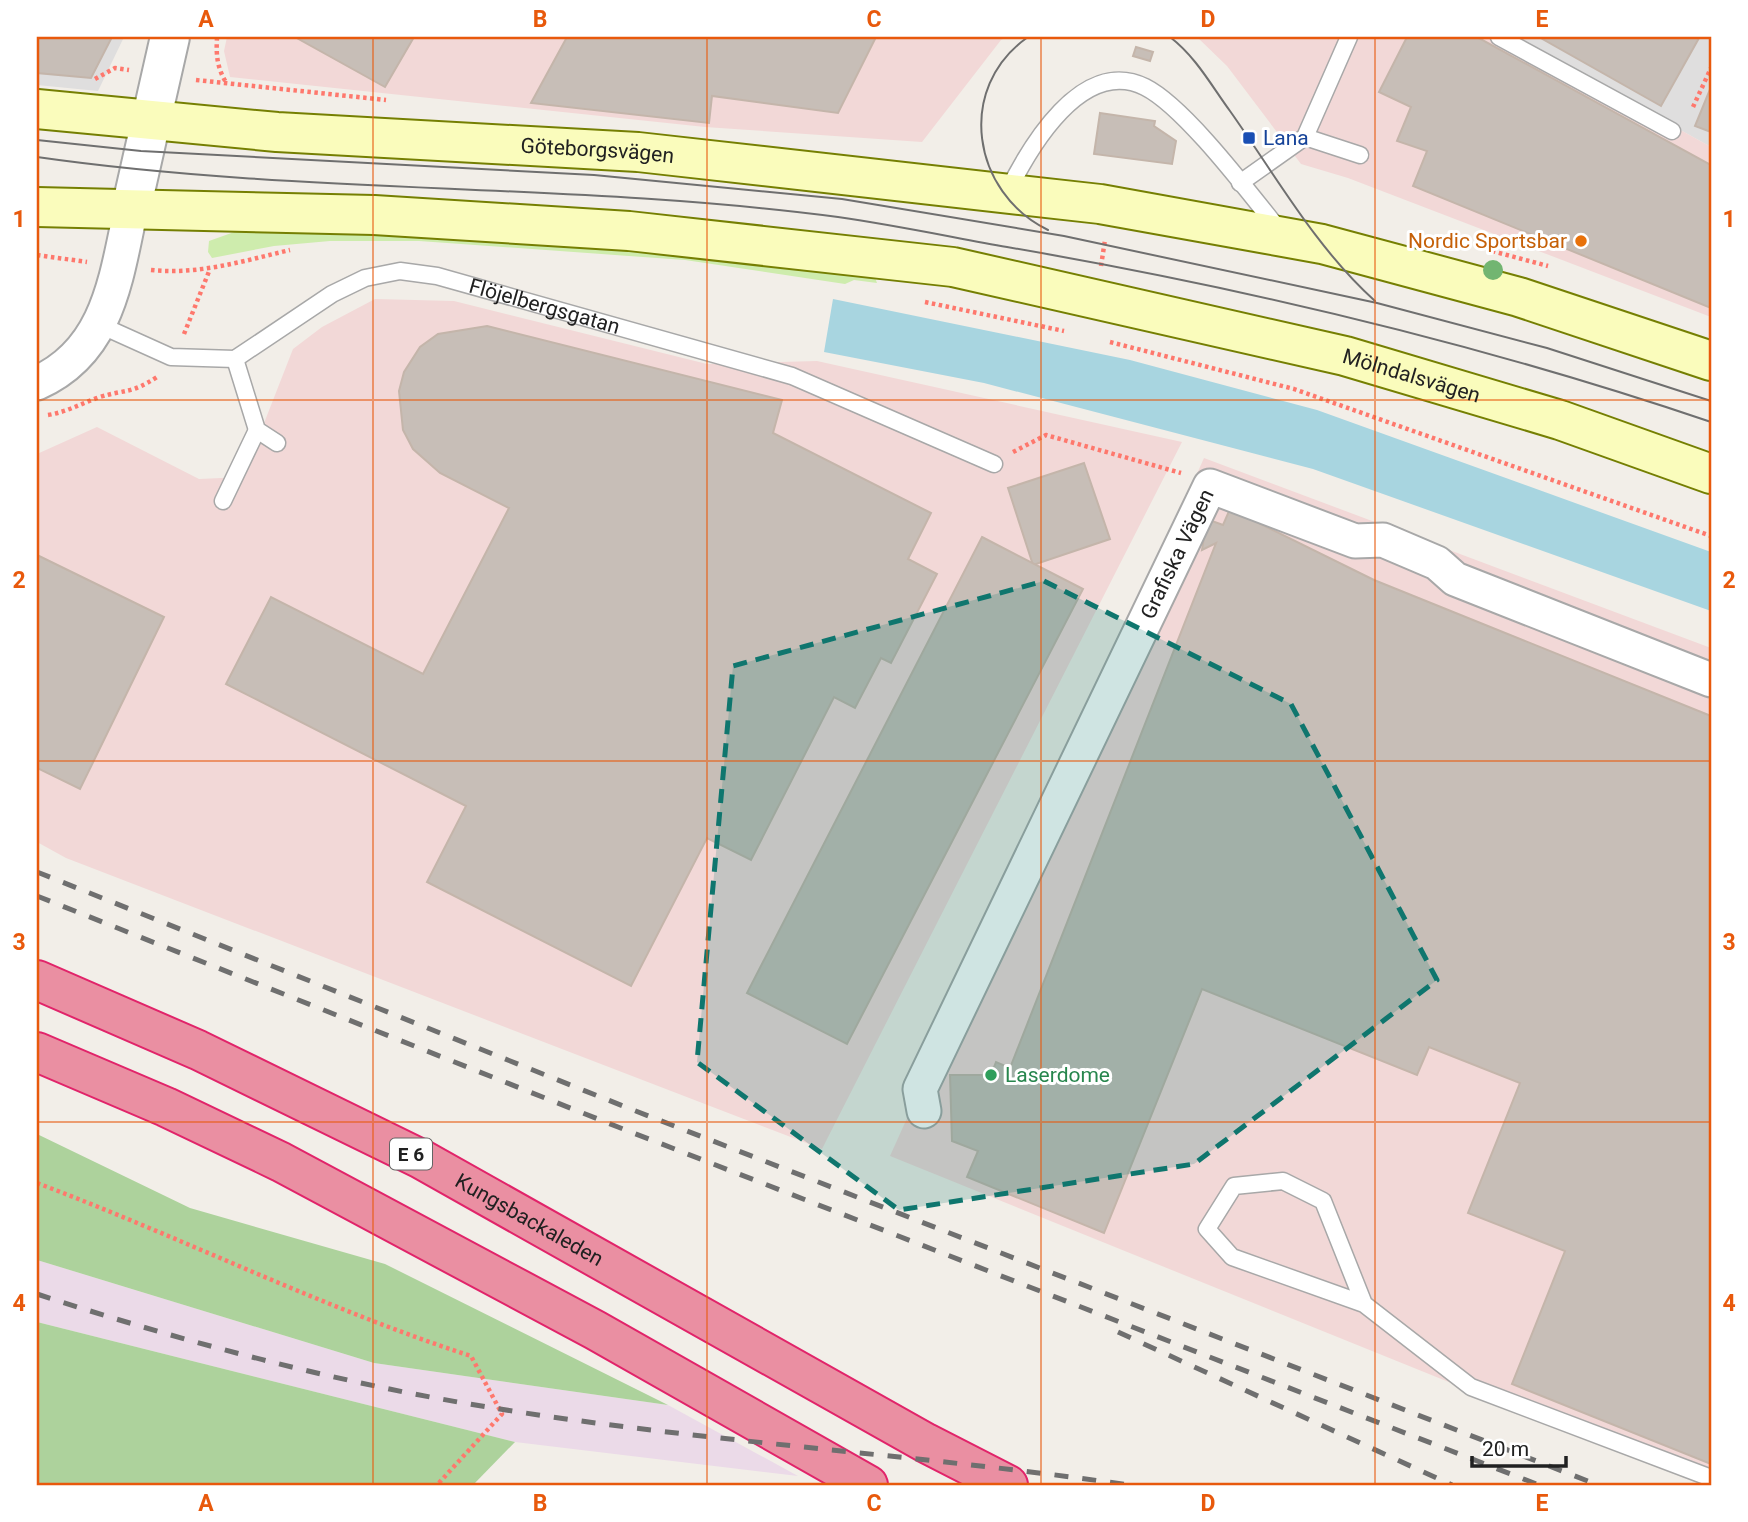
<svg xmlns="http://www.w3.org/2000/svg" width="1748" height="1522" viewBox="0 0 1748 1522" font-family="Roboto,sans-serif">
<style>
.residential{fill:#dfdede}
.commercial{fill:#f2d8d7}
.industrial{fill:#ebdae8}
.grass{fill:#ceecad}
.forest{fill:#add29c}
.water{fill:#a8d5e0}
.building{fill:#c7beb7;stroke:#c4b5aa;stroke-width:2}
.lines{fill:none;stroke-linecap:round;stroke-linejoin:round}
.service-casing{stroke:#a8a8a8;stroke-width:19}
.minor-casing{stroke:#a8a8a8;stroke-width:37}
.tertiary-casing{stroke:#a8a8a8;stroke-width:42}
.secondary-casing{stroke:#757f02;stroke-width:42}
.motorway-casing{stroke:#e1246a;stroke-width:42}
.path{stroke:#fe786d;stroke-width:4.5;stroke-dasharray:3.5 3.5;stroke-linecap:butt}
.service{stroke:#fff;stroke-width:16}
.minor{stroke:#fff;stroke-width:33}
.tertiary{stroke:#fff;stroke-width:38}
.secondary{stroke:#fafcbc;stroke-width:38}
.motorway{stroke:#ea8fa2;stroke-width:38}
.tram{stroke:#6f6f6f;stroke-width:2}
.rail{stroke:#6f6f6f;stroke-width:5;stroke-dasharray:14 14;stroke-linecap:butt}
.tree{fill:#72b571}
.marked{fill:#0f766e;fill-opacity:0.2;stroke:#0f766e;stroke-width:5;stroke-dasharray:14 9;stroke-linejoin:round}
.grid{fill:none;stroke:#e8590c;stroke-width:2;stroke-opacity:0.55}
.transit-dot{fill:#1a4fb4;stroke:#fff;stroke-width:2.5}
.food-dot{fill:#e8710a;stroke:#fff;stroke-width:2.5}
.leisure-dot{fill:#2e9e5b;stroke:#fff;stroke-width:2.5}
.labels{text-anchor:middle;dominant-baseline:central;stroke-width:6;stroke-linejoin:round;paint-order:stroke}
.shield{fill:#fff;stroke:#646464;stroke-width:2}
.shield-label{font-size:19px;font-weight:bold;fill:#212121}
.transit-label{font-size:21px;fill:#164399;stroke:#fff;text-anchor:start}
.street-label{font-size:21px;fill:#212121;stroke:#fff}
.food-label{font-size:21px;fill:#c56008;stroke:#fff;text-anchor:end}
.leisure-label{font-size:21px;fill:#27864d;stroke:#fff;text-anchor:start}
.neatline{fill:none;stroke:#e8590c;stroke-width:2.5}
.grid-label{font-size:23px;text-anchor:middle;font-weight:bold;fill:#e8590c}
</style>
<rect width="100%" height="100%" fill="#f2eee8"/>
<g class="residential">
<path d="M37 37H124L98 91 37 85Z"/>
<path d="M1513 37H1711V147Z"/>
</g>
<g class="commercial">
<path d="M227 37H1007L1001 40 922 142 705 127 230 77 224 51Z"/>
<path d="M1197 37H1513L1711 147V317L1348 178 1301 164 1227 66Z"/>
<path d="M375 299 454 301 707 364 817 361 1182 442 822 1149 66 858 37 842V454L97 427 199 479 243 477 293 349 322 327Z"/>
<path d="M1204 458 1711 648V1485H1703L890 1156Z"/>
</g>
<path class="industrial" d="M37 1260 374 1363 668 1405 798 1476 515 1442 37 1322Z"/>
<path class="grass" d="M237 231 502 234 874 275 877 283 854 280 845 284 685 260 419 241H330L274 246 212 258 208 252 209 241Z"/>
<g class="forest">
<path d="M37 1134 190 1208 385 1264 668 1405 374 1363 37 1260Z"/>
<path d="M37 1322 515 1442 473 1485H37Z"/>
</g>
<path class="water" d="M833 299 1130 360 1317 410 1711 552V611L1313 469 984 383 824 352Z"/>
<g class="building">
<path d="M37 37H112L91 78 37 73Z"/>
<path d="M295 37H414L385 87Z"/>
<path d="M567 37H876L838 113 712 96 709 123 531 103Z"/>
<path d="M1407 37H1477L1711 165V308L1413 186 1427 151 1397 141 1411 107 1379 92Z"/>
<path d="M1539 37H1696L1699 38 1661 106Z"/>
<path d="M1136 47 1153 52 1150 61 1133 56Z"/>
<path d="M1711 87V132L1695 126Z"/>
<path d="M1100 113 1155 121 1154 126 1176 141 1172 164 1094 154Z"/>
<path d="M487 326 782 400 773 433 931 513 908 559 937 574 891 663 881 658 855 708 834 697 751 860 707 838 631 986 427 882 466 806 226 684 271 597 423 674 509 508 440 473 413 449 403 430 399 391 404 372 420 347 438 334Z"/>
<path d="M1084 463 1110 539 1033 565 1008 488Z"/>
<path d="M1230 509 1374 580 1711 716V1464L1512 1384 1565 1251 1468 1213 1520 1083 1429 1047 1417 1075 1202 989 1104 1233 967 1177 978 1151 952 1141 950 1075H991L996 1062 1010 1068 1216 543 1202 550 1204 537 1212 521 1223 525Z"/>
<path d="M982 537 1083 589 847 1044 747 993Z"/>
<path d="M37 555 164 617 80 789 37 768Z"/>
</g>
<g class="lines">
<g class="service-casing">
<g id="service">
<path d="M1499 37 1672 131"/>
<path d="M1305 137 1360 155"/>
<path d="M1240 183 1305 137 1349 37"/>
<path d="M1007 193C1029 148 1082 56 1145 87 1185 107 1250 194 1280 231"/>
<path id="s1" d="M100 325 171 357 235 359 332 294 365 278 400 271 437 276 792 376 994 464"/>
<path d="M235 359 257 430 277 443"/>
<path d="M223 501 257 430"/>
<path d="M1364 1304 1323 1201 1283 1181 1234 1186 1207 1229 1232 1257 1364 1304 1471 1387 1711 1478"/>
</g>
</g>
<g class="minor-casing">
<g id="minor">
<path d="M37 383C109 351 116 277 131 209"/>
<path id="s2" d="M924 1111 920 1089 1210 486 1355 541 1383 540 1437 563 1455 579 1711 680"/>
</g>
</g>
<g class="tertiary-casing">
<path id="tertiary" d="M131 209 170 37"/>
</g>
<g class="secondary-casing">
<g id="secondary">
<path id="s3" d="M37 109 277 132 638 152 1100 204 1322 244 1519 297 1711 361"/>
<path id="s4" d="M37 207 374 215 629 231 953 267 1345 356 1560 420 1711 474"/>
</g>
</g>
<g class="motorway-casing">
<g id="motorway">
<path id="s5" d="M37 980 198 1050 421 1159 926 1443 1008 1485"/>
<path d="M37 1052 166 1107 281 1162 595 1330 868 1485"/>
</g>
</g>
<g class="path">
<path d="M217 37C216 56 217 68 227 84"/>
<path d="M95 79 115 68 129 70"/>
<path d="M196 80 386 100"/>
<path d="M1693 107 1711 68"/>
<path d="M1492 251 1548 266"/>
<path d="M37 255 87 262"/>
<path d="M1101 266 1105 240"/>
<path d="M151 270C199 275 243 261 290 250"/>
<path d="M925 302 1064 331"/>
<path d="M184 334 210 269"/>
<path d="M1110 342 1294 389 1711 536"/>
<path d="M48 415C67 412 82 403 100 397 126 389 131 394 157 377"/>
<path d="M1013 452 1046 435 1181 473"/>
<path d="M37 1183C183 1238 323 1308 471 1356L502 1414 437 1485"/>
</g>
<use href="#service" class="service"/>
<use href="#minor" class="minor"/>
<use href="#tertiary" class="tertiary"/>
<use href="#secondary" class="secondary"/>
<use href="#motorway" class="motorway"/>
<g class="tram">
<path d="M1028 37C955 88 972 193 1048 230"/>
<path d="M1170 37C1196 57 1211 85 1230 111 1276 176 1316 248 1375 301"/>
<path d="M37 140 141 151 594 175 842 199 1064 236 1377 303 1547 348 1711 401"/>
<path d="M37 157C302 195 572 182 838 217 894 225 951 237 1007 247 1246 288 1481 344 1711 422"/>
</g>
<g class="rail">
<path d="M37 872 628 1108 1598 1485"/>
<path d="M37 896 618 1127 1539 1485"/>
<path d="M37 1294C156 1333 280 1367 404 1392 643 1439 888 1450 1129 1485"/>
<path d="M1118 1332 1452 1485"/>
</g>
</g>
<circle class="tree" cx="1493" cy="270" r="10"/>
<path class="marked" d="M1044 581 1291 704 1437 980 1194 1164 899 1210 697 1062 733 666Z"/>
<path class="grid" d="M373 37V1485M707 37V1485M1041 37V1485M1375 37V1485M37 400H1711M37 761H1711M37 1122H1711"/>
<rect class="transit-dot" x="1242" y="131" width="14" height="14" rx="3.5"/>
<circle class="food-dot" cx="1581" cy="241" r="7"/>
<circle class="leisure-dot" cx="991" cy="1075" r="7"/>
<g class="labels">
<rect class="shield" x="390" y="1138.5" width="42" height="31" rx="5"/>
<g class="shield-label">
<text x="411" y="1154">E 6</text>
</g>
<g class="transit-label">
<text x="1263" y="138">Lana</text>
</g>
<g class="street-label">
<text stroke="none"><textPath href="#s3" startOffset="562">Göteborgsvägen</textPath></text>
<text stroke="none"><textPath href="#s1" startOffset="480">Flöjelbergsgatan</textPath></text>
<text stroke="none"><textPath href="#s4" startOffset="1390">Mölndalsvägen</textPath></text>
<text stroke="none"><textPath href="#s2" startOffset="616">Grafiska Vägen</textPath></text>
<text stroke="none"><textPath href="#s5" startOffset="548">Kungsbackaleden</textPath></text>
</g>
<g class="food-label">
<text x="1567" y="241">Nordic Sportsbar</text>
</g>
<g class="leisure-label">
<text x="1005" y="1075">Laserdome</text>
</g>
</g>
<rect width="1748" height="1522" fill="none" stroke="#ffffff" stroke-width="77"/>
<path d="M1472 1456v10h94v-10" fill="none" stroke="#212121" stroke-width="3.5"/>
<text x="1482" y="1456" font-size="21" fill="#212121" stroke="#ffffff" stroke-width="5" paint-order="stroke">20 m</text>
<rect x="38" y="38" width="1672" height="1446" class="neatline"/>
<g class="grid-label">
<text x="206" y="27">A</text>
<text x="540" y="27">B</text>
<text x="874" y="27">C</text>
<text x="1208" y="27">D</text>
<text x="1542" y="27">E</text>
<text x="19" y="227">1</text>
<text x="1729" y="227">1</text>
<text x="19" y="588">2</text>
<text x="1729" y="588">2</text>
<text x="19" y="950">3</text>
<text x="1729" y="950">3</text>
<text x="19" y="1311">4</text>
<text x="1729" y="1311">4</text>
<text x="206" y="1511">A</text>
<text x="540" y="1511">B</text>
<text x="874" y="1511">C</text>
<text x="1208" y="1511">D</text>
<text x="1542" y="1511">E</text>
</g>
</svg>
